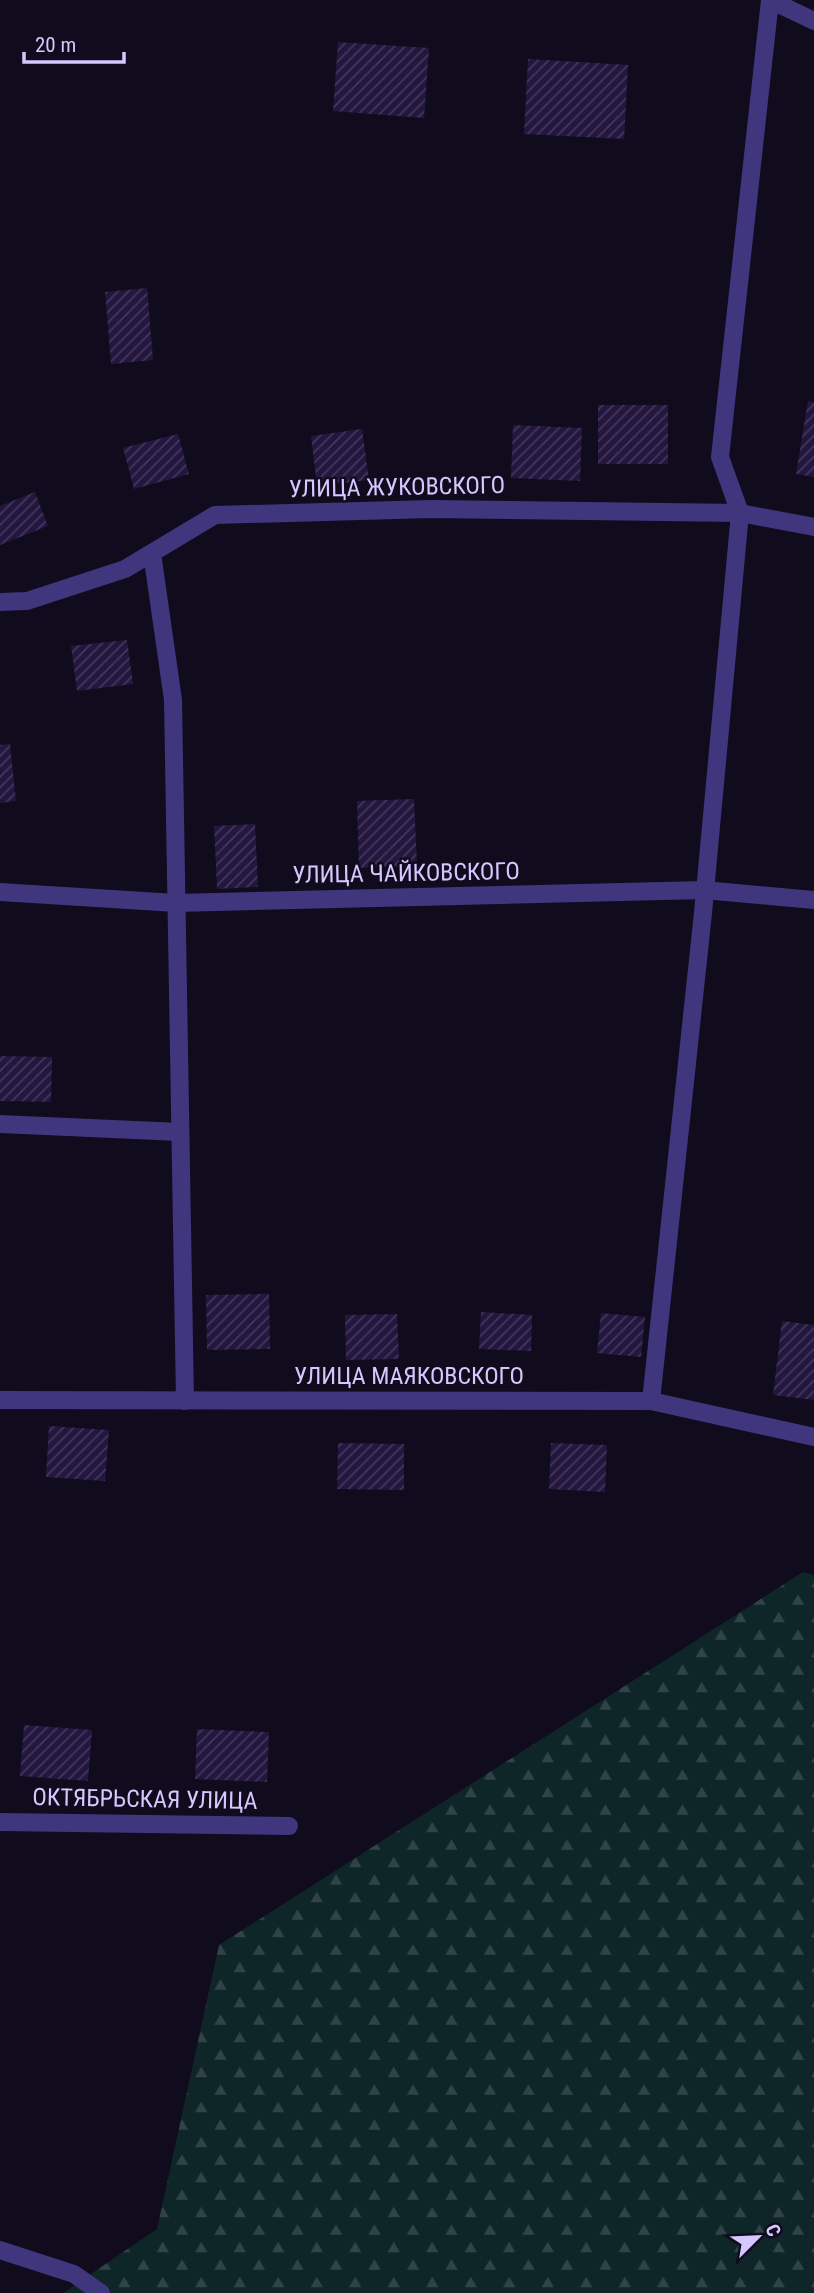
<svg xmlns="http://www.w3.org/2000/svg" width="814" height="2293" viewBox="0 0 814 2293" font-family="'Roboto Condensed',sans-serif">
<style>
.forest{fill:url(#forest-firs)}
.building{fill:url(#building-hatch)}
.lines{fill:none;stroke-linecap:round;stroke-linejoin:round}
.minor{stroke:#40367d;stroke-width:18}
.labels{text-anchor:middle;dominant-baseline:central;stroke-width:5;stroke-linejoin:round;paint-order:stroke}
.street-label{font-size:24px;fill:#d4c8ff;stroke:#110b1e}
</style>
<defs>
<pattern id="forest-firs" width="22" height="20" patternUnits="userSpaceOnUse" patternTransform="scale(1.75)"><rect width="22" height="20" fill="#0e2628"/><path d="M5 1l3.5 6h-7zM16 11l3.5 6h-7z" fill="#304448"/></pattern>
<pattern id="building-hatch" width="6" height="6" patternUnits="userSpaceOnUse" patternTransform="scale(1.75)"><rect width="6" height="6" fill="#24173f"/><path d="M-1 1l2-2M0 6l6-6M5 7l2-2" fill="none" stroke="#43375c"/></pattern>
</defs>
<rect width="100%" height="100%" fill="#110b1e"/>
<path class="forest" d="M803 1572 814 1575V2293H63L157 2229 219 1945Z"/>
<g class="building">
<path d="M338 42 429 48 424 118 333 111Z"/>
<path d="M528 59 628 65 624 139 524 134Z"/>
<path d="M147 288 153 360 111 364 105 292Z"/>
<path d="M808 401 814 402V477L796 474Z"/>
<rect x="598" y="405" width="70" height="59"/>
<path d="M513 425 582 428 580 481 511 478Z"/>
<path d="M362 429 369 480 317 486 311 436Z"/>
<path d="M178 434 189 474 134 489 123 448Z"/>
<path d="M35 492 48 526 0 545V506Z"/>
<path d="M127 640 133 684 77 691 71 646Z"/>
<path d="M10 744 16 801 0 803V745Z"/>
<path d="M414 799 417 866 359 868 357 801Z"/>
<path d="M255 824 258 887 217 889 214 826Z"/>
<path d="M0 1056 52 1057 51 1102 0 1101Z"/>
<path d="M269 1294 270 1349 207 1350 206 1295Z"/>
<path d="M481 1312 532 1315 531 1351 479 1349Z"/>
<path d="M601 1313 645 1317 641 1357 597 1353Z"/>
<path d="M397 1314 399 1359 346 1360 345 1315Z"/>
<path d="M782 1321 814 1325V1400L773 1395Z"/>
<path d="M49 1426 109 1430 105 1481 46 1477Z"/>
<path d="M338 1443 404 1444V1490L337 1489Z"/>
<path d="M551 1443 607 1445 605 1492 549 1489Z"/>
<path d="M24 1725 92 1730 88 1781 20 1776Z"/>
<path d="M197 1729 269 1732 267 1782 195 1779Z"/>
</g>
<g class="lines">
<g class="minor">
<path d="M152 553 173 700 185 1401"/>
<path d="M0 602 27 601 125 569 215 515 431 509 740 513 814 527"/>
<path d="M0 892 176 903 704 890 814 900"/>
<path d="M0 1124 180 1132"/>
<path d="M0 1400 651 1401 814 1437"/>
<path d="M651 1401 703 913 740 513 720 457 770 0 814 21"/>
<path d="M0 1822 289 1826"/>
<path d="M0 2250 74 2274 101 2293"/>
</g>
</g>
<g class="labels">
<g class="street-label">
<text transform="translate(397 487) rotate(-1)">УЛИЦА ЖУКОВСКОГО</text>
<text transform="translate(406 873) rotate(-1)">УЛИЦА ЧАЙКОВСКОГО</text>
<text x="409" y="1376">УЛИЦА МАЯКОВСКОГО</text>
<text transform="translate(145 1799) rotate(1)">ОКТЯБРЬСКАЯ УЛИЦА</text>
</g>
</g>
<g transform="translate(758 2237) rotate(66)" stroke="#110b1e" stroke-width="5" paint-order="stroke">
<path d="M0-5L12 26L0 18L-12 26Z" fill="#d4c8ff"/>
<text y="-10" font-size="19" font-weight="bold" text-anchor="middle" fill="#d4c8ff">С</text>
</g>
<path d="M24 52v10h100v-10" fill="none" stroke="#d4c8ff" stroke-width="3.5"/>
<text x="35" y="52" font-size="21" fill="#d4c8ff" stroke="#110b1e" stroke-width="5" paint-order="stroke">20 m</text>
</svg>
